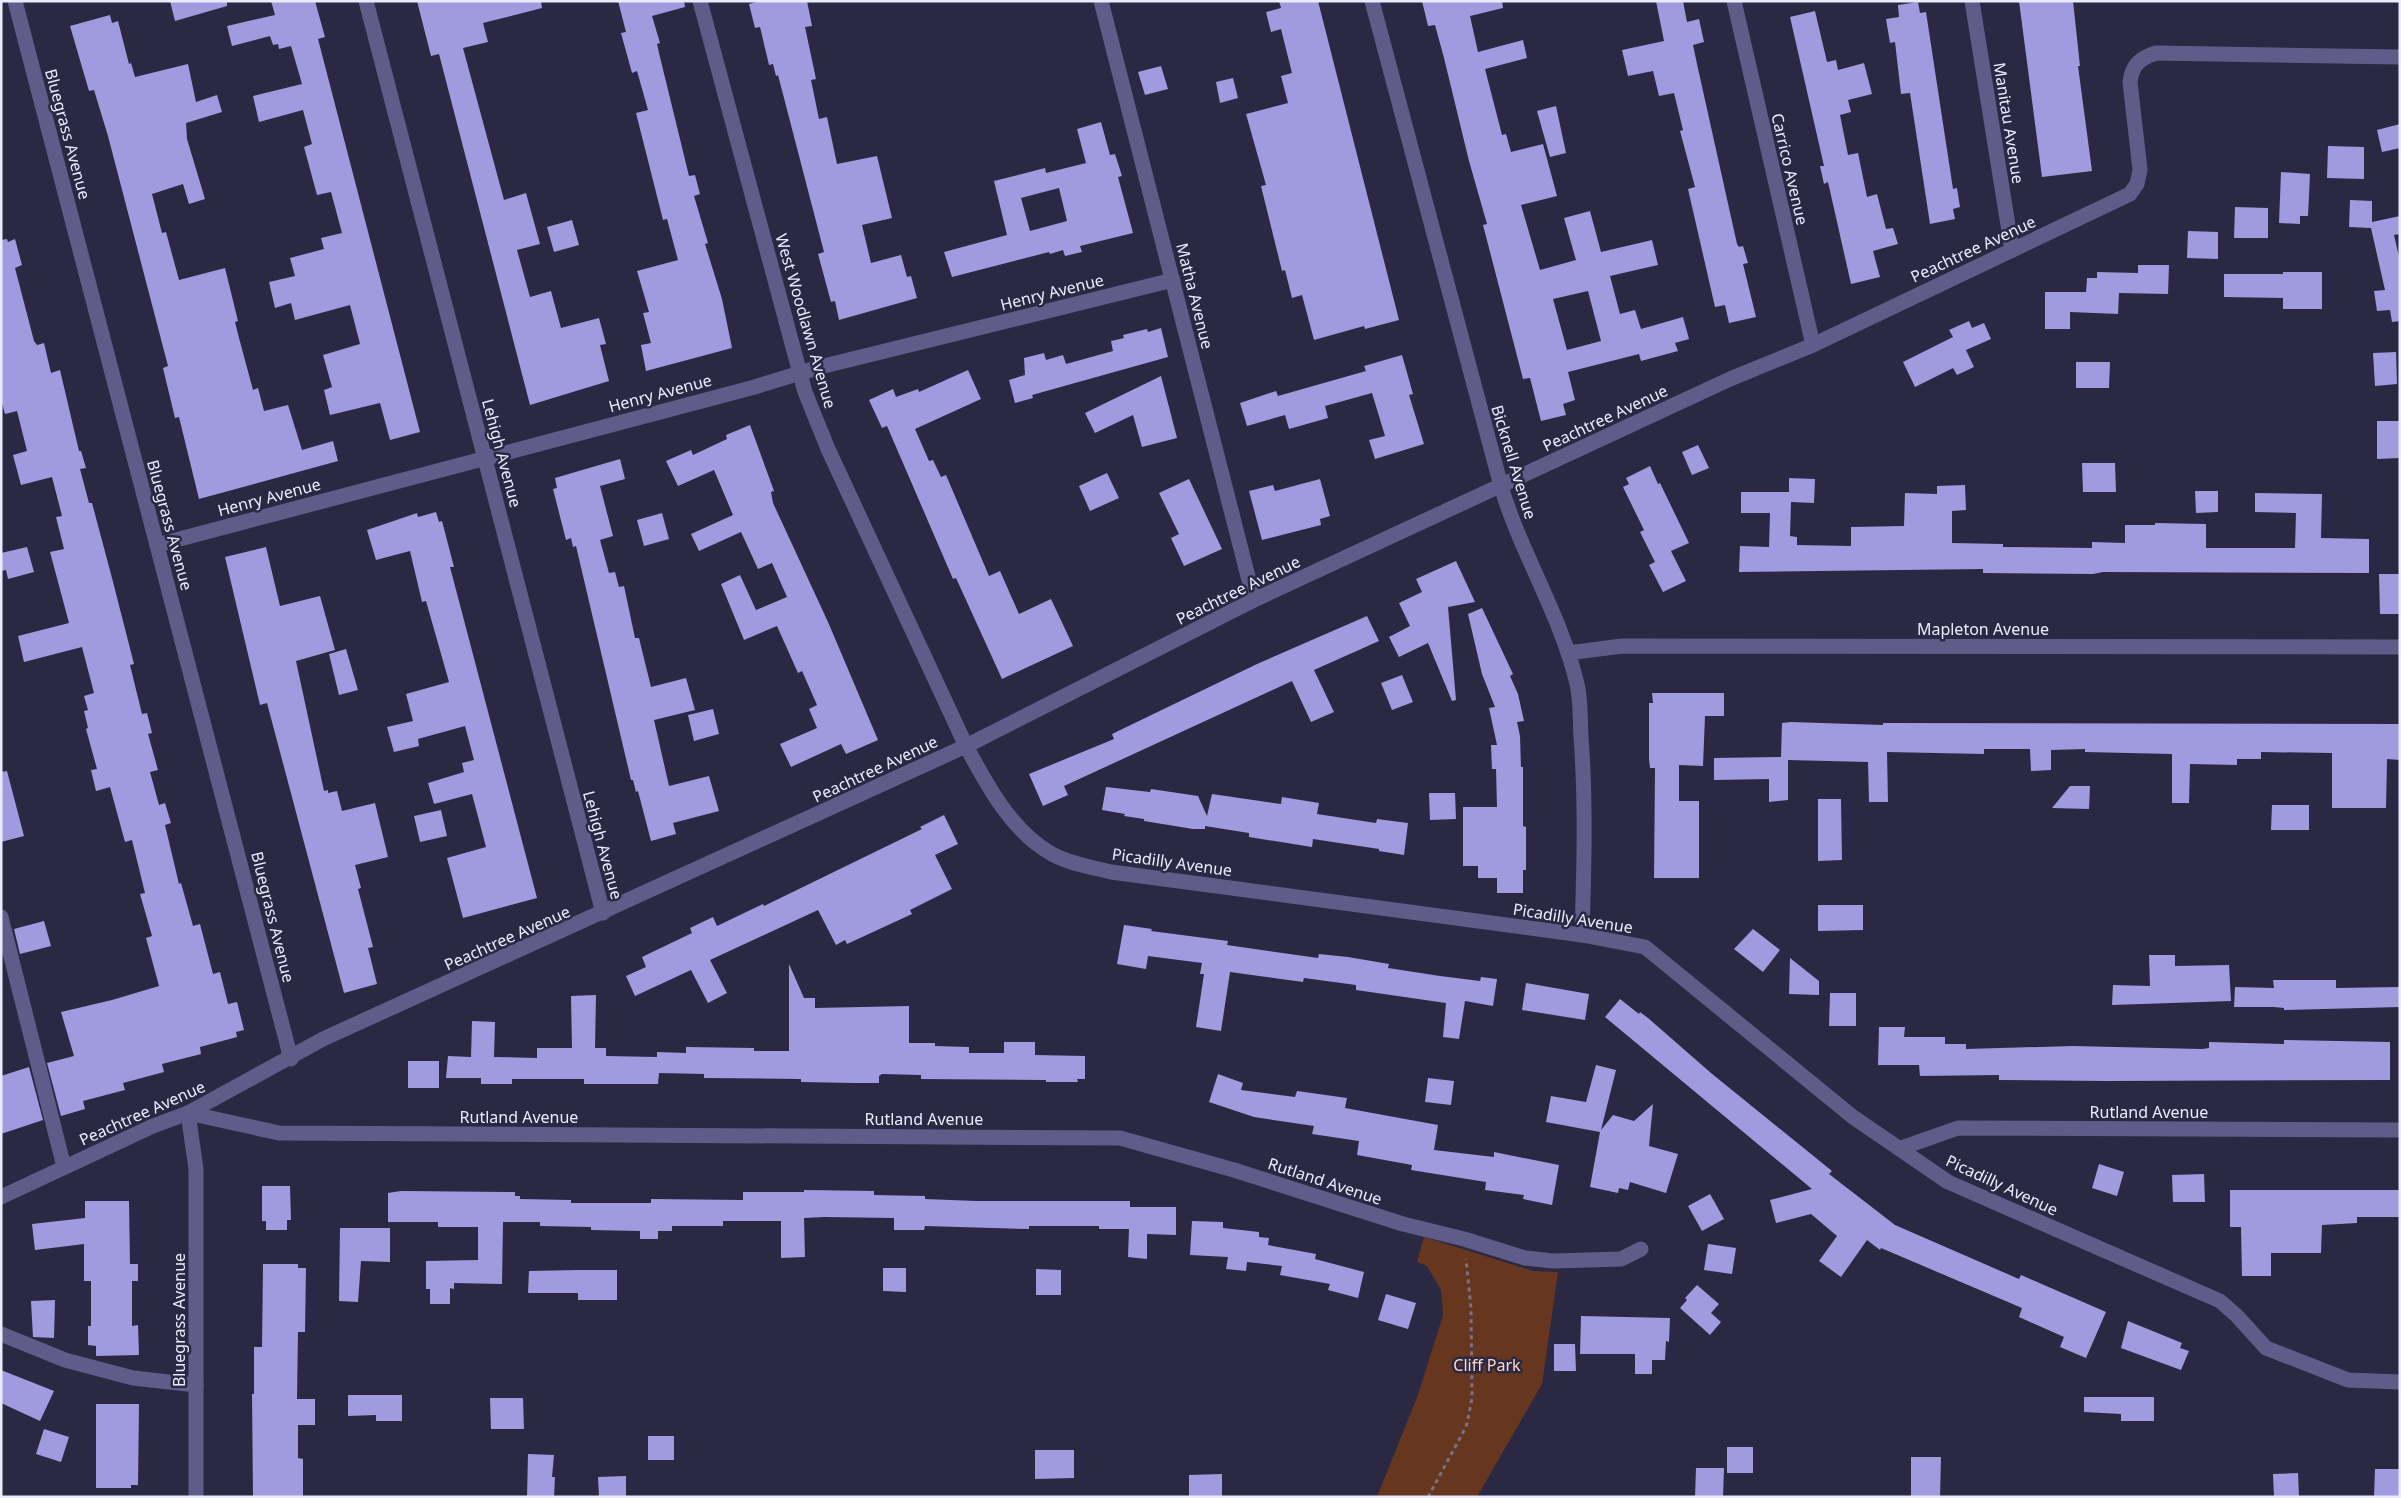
<svg xmlns="http://www.w3.org/2000/svg" width="2401" height="1498" viewBox="0 0 2401 1498" font-family="'Noto Sans',sans-serif">
<style>
.green{fill:#66371e}
.building{fill:#a09adf;fill-rule:evenodd}
.lines{fill:none;stroke-linecap:round;stroke-linejoin:round}
.path{stroke:#75738b;stroke-width:3;stroke-dasharray:4 4;stroke-linecap:butt}
.minor{stroke:#605c89;stroke-width:15}
.labels{text-anchor:middle;dominant-baseline:central;stroke-width:5;stroke-linejoin:round;paint-order:stroke}
.street-label{font-size:16px;fill:#ecebfe;stroke:#2b2844}
.park-label{font-size:16px;fill:#ffd7c4;stroke:#2b2844}
</style>
<rect width="100%" height="100%" fill="#2b2844"/>
<path class="green" d="M1424 1237 1533 1271 1558 1272 1542 1384 1477 1497H1377L1418 1395 1443 1315 1441 1290 1427 1266 1417 1262Z"/>
<g class="building">
<path d="M170 1H227V6L175 21Z"/>
<path d="M271 1H315L325 37 318 39 420 432 390 440 380 403 330 415 324 390 332 387 323 355 360 344 350 305 295 320 291 303 275 308 269 282 295 276 290 258 324 249 321 238 342 233 331 192 317 195 304 147 312 144 303 110 259 122 253 96 302 84 291 46 279 49 278 44 273 45 270 36 232 46 227 26 275 15Z"/>
<path d="M417 1H541L542 8 483 23 488 42 463 48 504 200 526 193 540 244 517 250 530 297 551 291 561 328 599 318 606 344 600 345 609 381 530 405 439 54 431 56Z"/>
<path d="M618 1H684L685 7 652 16 660 43 657 44 659 53 689 176 695 175 700 194 694 196 708 243 705 244 722 299 732 348 646 371 641 345 651 343 643 313 649 312 637 271 678 260 667 219 663 220 636 113 648 110 637 71 632 73 621 33 626 32Z"/>
<path d="M760 1H807L812 26 805 27 816 79 811 80 819 119 827 117 837 164 877 156 892 218 862 225 871 263 901 255 907 277 911 276 917 298 839 320 835 301 831 302 818 254 824 252 778 75 776 76 773 64 769 65 760 27 755 28 749 4Z"/>
<path d="M1279 1H1318L1399 320 1365 329 1364 326 1314 340 1302 295 1292 298 1285 270 1282 271 1261 186 1266 185 1246 114 1288 103 1281 76 1292 73 1281 29 1271 32 1266 12 1281 8Z"/>
<path d="M1422 1H1502L1503 8 1470 16 1478 52 1523 40 1527 58 1485 69 1502 135 1506 134 1511 152 1543 144 1557 196 1521 205 1540 270 1576 260 1564 218 1590 211 1601 252 1652 240 1658 265 1610 276 1620 314 1635 310 1641 329 1683 317 1689 339 1675 343 1678 351 1641 361 1639 354 1568 372 1575 400 1563 404 1566 415 1541 421 1530 378 1523 379 1483 225 1487 224 1469 161 1444 58 1435 25 1428 26ZM1588 291 1601 341 1567 350 1553 299Z"/>
<path d="M1656 1H1683L1687 22 1699 19 1704 42 1693 45 1697 64 1737 244 1739 247 1743 246 1748 263 1743 264 1756 317 1729 323 1725 305 1715 307 1688 189 1695 187 1680 131 1683 130 1674 93 1659 96 1653 71 1628 76 1622 50 1664 41Z"/>
<path d="M2019 1H2073L2080 66H2078L2092 171 2042 177Z"/>
<path d="M1918 2 1920 13 1926 12 1953 189 1957 188 1960 207 1953 209 1955 219 1930 224 1910 93 1901 94 1895 42 1890 43 1886 19 1899 17 1898 5Z"/>
<path d="M1815 11 1827 62 1836 60 1838 70 1864 63 1872 94 1848 100 1851 112 1840 115 1848 155 1858 153 1867 197 1877 194 1886 229 1893 228 1898 244 1873 251 1880 277 1851 284 1828 182 1824 184 1820 166H1824L1790 17Z"/>
<path d="M110 15 112 23 118 21 129 64 131 63 135 77 188 64 196 102 217 95 222 112 186 123 187 139 205 199 189 204 183 184 152 194 162 233 166 232 179 280 225 268 238 321 235 322 239 338 253 390 258 388 264 411 288 405 302 450 333 441 338 461 199 499 179 417 175 418 163 368 168 366 108 136 94 90 89 91 70 26Z"/>
<path d="M1161 66 1168 89 1145 95 1138 72Z"/>
<path d="M1233 78 1238 98 1220 103 1216 82Z"/>
<path d="M1556 106 1566 153 1550 157 1537 111Z"/>
<path d="M1101 122 1110 155 1115 154 1122 176 1118 177 1133 233 1080 246 1082 252 1065 256 1063 250 1050 254 1049 252 952 277 944 252 1007 235 994 181 1045 168 1046 173 1086 163 1077 129ZM1059 188 1067 221 1030 231 1021 198Z"/>
<path d="M2400 124V148L2382 152 2377 130Z"/>
<path d="M2328 146 2364 147V179L2327 178Z"/>
<path d="M2281 172 2310 174 2308 216H2300V224L2279 223Z"/>
<path d="M2350 200 2372 201V222L2400 216V234L2394 235 2400 261V321L2392 322 2390 310 2377 311 2374 291 2385 290 2371 228 2349 227Z"/>
<path d="M2235 207 2268 208V238H2234Z"/>
<path d="M572 220 579 245 554 252 547 227Z"/>
<path d="M2188 231 2218 232V259L2187 258Z"/>
<path d="M7 239 8 242 15 239 22 265 15 268 34 341 37 345 44 343 51 373 60 370 79 451H81L86 468 80 469 89 503H92L112 578 134 664 130 665 142 714 147 713 152 733 148 734 158 770 150 772 159 805 165 803 171 823 165 825 179 884 181 883 193 926 200 924 213 974 220 972 228 1004 237 1002 244 1030 236 1032 237 1037 200 1047 201 1054 162 1064 164 1072 123 1083 125 1090 83 1101 85 1109 61 1116 47 1063 74 1056 61 1012 112 1000 159 986 146 938 152 936 140 894 145 893 132 840 125 842 110 787 96 791 91 770 97 769 86 729 88 728 84 711 88 710 84 696 94 693 82 647 24 662 18 636 69 623 50 552 64 549 56 517 62 516 52 477 21 485 13 455 27 451 17 411 5 414 1 400V240Z"/>
<path d="M2138 265H2169L2168 294 2119 293 2118 314 2070 312V329H2045V292H2086L2087 278H2097V272L2138 273Z"/>
<path d="M2283 272H2322V309H2283V298L2224 297V274H2283Z"/>
<path d="M1969 321 1972 328 1984 323 1991 339 1966 350 1974 367 1957 375 1953 368 1915 387 1903 362 1953 337 1949 330Z"/>
<path d="M1161 328 1168 357 1032 395 1033 398 1015 403 1009 380 1025 375 1024 358 1044 353 1046 360 1063 355 1066 364 1113 351 1111 341 1124 338 1123 335 1147 329 1148 332Z"/>
<path d="M2396 352 2397 384 2375 386 2373 353Z"/>
<path d="M1402 355 1413 394 1409 395 1424 444 1375 459 1369 440 1385 436 1372 393 1325 406 1328 418 1289 429 1285 415 1247 426 1240 403 1276 391 1278 396 1366 371 1364 366Z"/>
<path d="M2076 362H2110L2109 388H2076Z"/>
<path d="M968 370 981 399 915 429 929 461 933 460 941 477 946 475 989 576 1000 571 1019 614 1051 599 1073 646 1002 679 956 578 953 579 887 426 882 428 869 400 893 389 896 397 918 389 919 392Z"/>
<path d="M1161 376 1177 438 1142 447 1133 415 1095 433 1085 413Z"/>
<path d="M2377 421H2400V458L2377 459Z"/>
<path d="M750 425 774 491 771 492 773 503 828 622 878 740 846 754 841 744 791 767 780 744 817 728 809 709 817 705 802 671 798 673 777 626 744 640 721 584 740 575 756 610 787 597 772 563 758 569 741 532 699 551 691 534 733 515 714 470 678 486 666 461 691 450 693 455 727 439 726 435Z"/>
<path d="M1698 445 1709 468 1692 475 1682 452Z"/>
<path d="M620 459 625 479 600 486 613 536 600 540 609 573 615 572 619 587 624 586 635 638H639L651 687 686 678 695 710 654 720 669 786 709 776 719 811 673 823 676 834 651 841 638 791 636 792 633 780H631L576 546 573 547 571 538 566 540 553 489 557 488 555 478Z"/>
<path d="M2082 463H2115L2116 492H2083Z"/>
<path d="M1650 466 1658 484 1660 483 1689 543 1671 551 1686 581 1663 592 1649 565 1655 562 1640 532 1644 530 1623 487 1629 484 1626 478Z"/>
<path d="M1107 473 1119 498 1090 511 1079 486Z"/>
<path d="M1789 478 1815 479 1814 503 1791 502 1790 536 1797 537V545L1851 546V527L1904 526 1905 493 1937 494V486L1965 485 1966 510 1952 511V543L2003 544V547L2092 548V542L2125 543V525H2155V523L2206 524V548H2295L2296 513 2255 512V493L2322 494 2321 538 2369 539V573L2103 572 2093 574 1983 573V569L1739 572 1740 546 1769 547 1770 513H1741V492H1789Z"/>
<path d="M1189 479 1222 549 1184 566 1171 538 1179 534 1159 493Z"/>
<path d="M1320 479 1330 516 1320 519 1321 525 1262 540 1249 491 1273 485 1275 491Z"/>
<path d="M2195 491H2218V512L2196 513Z"/>
<path d="M436 512 439 522 442 521 454 567H450L537 898 463 918 447 858 486 847 472 794 434 804 428 783 464 772 462 763 474 760 465 726 418 739 419 746 394 752 387 727 413 721 406 694 449 682 426 601 422 602 410 551 376 560 367 530 417 513 418 517Z"/>
<path d="M662 513 669 539 644 546 637 520Z"/>
<path d="M27 547 34 572 8 579 6 570 1 571V553Z"/>
<path d="M266 547 280 606 320 596 335 650 296 661 324 791 328 790V793L337 791 342 811 375 803 388 857 355 865 361 888 358 889 373 947 368 948 377 984 344 993 267 703 260 705 225 557Z"/>
<path d="M1456 561 1475 602 1448 607 1456 700 1452 701 1428 643 1399 657 1389 637 1410 626 1399 603 1422 592 1416 579Z"/>
<path d="M2379 574H2400V614H2380Z"/>
<path d="M1482 608 1513 674 1510 676 1518 694 1524 721 1517 722 1520 736 1521 767H1523V826L1526 827V870H1523V893H1497V878H1478V866H1463V807H1497L1496 769H1492L1491 745H1497L1489 708 1495 707 1482 674 1468 614Z"/>
<path d="M1367 616 1379 641 1314 670 1334 712 1311 722 1292 681 1064 786 1068 795 1043 806 1029 774 1114 739 1112 734 1257 664Z"/>
<path d="M346 649 358 690 339 695 329 654Z"/>
<path d="M1402 675 1413 702 1392 710 1381 683Z"/>
<path d="M1652 693H1724V716H1705L1703 766 1679 765V801H1699V878H1654L1655 768H1650L1649 759V703H1653Z"/>
<path d="M713 709 719 734 694 741 688 715Z"/>
<path d="M1791 722 1883 725V723L2400 724V760L2387 759 2386 808H2332V753L2261 752V759H2237V765L2190 764 2189 803H2172V754L2085 752V749L2051 750V770L2031 771 2030 749H1984V754L1887 752 1888 802H1869L1868 762 1788 760V800L1769 802V779L1714 780V758L1781 757 1782 723Z"/>
<path d="M7 771 24 836 1 842V772Z"/>
<path d="M2070 786H2090L2089 809 2052 808Z"/>
<path d="M1106 787 1150 792 1151 789 1198 796 1207 816 1212 794 1281 804 1282 797 1319 803 1317 814 1376 823 1377 819 1408 823 1404 855 1379 851V849L1313 839 1312 847 1249 837V833L1205 826V829H1193L1144 821V819L1124 816 1125 814 1102 810Z"/>
<path d="M1429 793H1455L1456 819 1430 820Z"/>
<path d="M1818 799H1841L1842 860 1818 861Z"/>
<path d="M2272 805H2309V830H2271Z"/>
<path d="M441 810 447 836 420 842 414 816Z"/>
<path d="M944 815 958 844 935 855 952 889 910 910 912 914 847 944 845 940 836 945 818 910 710 960 727 993 708 1003 691 970 635 996 626 976 646 967 642 957 692 933 690 928 713 917 717 926 763 904 764 906 922 829 920 827Z"/>
<path d="M1818 905H1863V930L1818 931Z"/>
<path d="M44 921 51 946 20 954 14 929Z"/>
<path d="M1124 925 1152 929 1151 931 1228 941 1227 945 1318 958 1319 954 1348 957 1389 964 1388 968 1440 976 1480 981 1481 977 1497 979 1493 1006 1465 1001 1459 1039 1443 1037 1446 1003 1356 990V985L1304 978 1303 982 1230 972 1221 1031 1196 1027 1204 974H1200L1202 963 1148 956 1146 969 1117 964Z"/>
<path d="M1753 929 1780 950 1763 972 1734 949Z"/>
<path d="M2149 955H2175V966L2229 965 2231 1001 2112 1005 2113 985 2150 986Z"/>
<path d="M1790 958 1819 981V995L1789 994Z"/>
<path d="M789 964 804 998H815V1008L909 1006V1043H935V1046L969 1047V1053H1004V1042H1035V1055L1085 1056V1079H1077L1078 1082H1046V1080L921 1079V1075L882 1074 879 1076V1083H854L801 1082V1079L704 1078V1074L659 1073 658 1084H584V1079H512V1084H481V1078H446L448 1056 471 1057 472 1021 495 1022 494 1057 537 1058V1048H572L571 996 596 995 595 1048H606V1056L657 1057V1052L686 1053V1047L754 1048V1051H789Z"/>
<path d="M2273 980H2336V988L2400 987V1007L2284 1010V1008L2274 1007H2234L2235 987 2274 988Z"/>
<path d="M1526 983 1589 994 1585 1020 1522 1010Z"/>
<path d="M1830 993H1856V1026H1829Z"/>
<path d="M1620 999 1639 1014 1640 1012 1648 1018 1711 1073 1832 1171 1829 1174 1895 1225 2019 1279 2021 1275 2106 1312 2086 1358 2060 1347 2064 1337 2019 1317 2022 1308 1881 1248 1880 1250 1867 1240 1841 1277 1819 1261 1837 1236 1811 1214 1776 1223 1770 1200 1812 1189 1605 1017Z"/>
<path d="M1879 1027H1905L1904 1037H1945V1044H1966V1049L2073 1046 2202 1049 2209 1048V1042L2284 1044V1040L2390 1042V1080L2106 1081 1999 1080V1075L1920 1076 1919 1065H1878Z"/>
<rect x="408" y="1061" width="31" height="27"/>
<path d="M1596 1065 1616 1070 1601 1130 1613 1115 1634 1121 1653 1104 1649 1146 1678 1154 1666 1193 1630 1182 1628 1190 1619 1188 1618 1193 1590 1187 1600 1132 1546 1122 1551 1096 1586 1102Z"/>
<path d="M29 1067 43 1120 1 1134V1076Z"/>
<path d="M1218 1074 1243 1083 1241 1090 1295 1097 1297 1091 1347 1098 1345 1108 1438 1125 1434 1150 1494 1157V1152L1559 1165 1552 1205 1523 1199 1524 1195 1485 1190 1486 1182 1411 1170 1412 1165 1357 1155 1359 1141 1312 1134 1314 1126 1254 1117 1209 1102Z"/>
<path d="M1428 1078 1454 1081 1451 1105 1425 1102Z"/>
<path d="M2099 1164 2124 1172 2117 1196 2092 1188Z"/>
<path d="M2204 1174 2205 1202H2173L2172 1175Z"/>
<path d="M262 1186H290L291 1220H287V1230H266V1221H262Z"/>
<path d="M804 1190 874 1191V1195L925 1196V1199L976 1201H1130V1207H1176V1235L1147 1234V1259L1128 1257 1129 1229H1099V1226H1029V1229L925 1226 924 1230H894V1218L824 1217 804 1218 805 1257 781 1258V1221H723V1226H672V1231H658V1239H640V1231L591 1230V1227L540 1226V1222H503L502 1284 454 1283V1289L450 1288V1304H430V1289H426V1261L478 1260V1227H438V1222H388V1193L401 1191 515 1192V1196H520V1199L571 1200V1203H651V1199L743 1200V1192H804Z"/>
<path d="M2230 1190H2400V1217H2357V1223L2322 1225 2321 1253H2271V1276H2242L2241 1227H2230Z"/>
<path d="M1710 1194 1724 1219 1702 1231 1688 1206Z"/>
<path d="M85 1201H129L130 1264H138V1281H132V1326L138 1325 139 1355 96 1356V1346L88 1345V1326H91V1281H84V1244L35 1250 32 1224 85 1218Z"/>
<path d="M1192 1221 1223 1222V1228L1259 1232V1237L1269 1238 1268 1245 1316 1254 1315 1259 1364 1272 1358 1298 1328 1290 1330 1284 1280 1275 1282 1266 1247 1262 1246 1271 1226 1269 1228 1257 1190 1255Z"/>
<path d="M340 1228H390V1262L361 1261 358 1302 339 1301Z"/>
<path d="M1708 1244 1736 1248 1732 1274 1704 1270Z"/>
<path d="M263 1264H298V1268H306L305 1332H298L297 1399H315V1425H298V1458L303 1459V1497H253L252 1394H254V1347H262Z"/>
<path d="M883 1268H906V1292L883 1291Z"/>
<path d="M1036 1269 1061 1270V1295H1036Z"/>
<path d="M578 1270H617V1300H578V1293H528L529 1271Z"/>
<path d="M1697 1285 1719 1304 1711 1313 1721 1322 1710 1335 1680 1308 1687 1300 1685 1298Z"/>
<path d="M1386 1294 1416 1303 1408 1329 1378 1320Z"/>
<path d="M55 1300 54 1338 33 1337 31 1301Z"/>
<path d="M1581 1316 1670 1318 1669 1342 1666 1341 1665 1360H1652V1374H1635V1354H1580Z"/>
<path d="M2128 1321 2182 1343 2180 1348 2189 1351 2181 1370 2121 1348Z"/>
<path d="M1554 1344H1575L1576 1371H1554Z"/>
<path d="M1 1370 54 1391 40 1421 1 1403Z"/>
<path d="M348 1395H402V1421H376V1415L348 1416Z"/>
<path d="M2084 1397H2154V1421H2121V1414L2084 1412Z"/>
<path d="M490 1398H523L524 1429H491Z"/>
<path d="M96 1404H139L138 1485H131V1488H96Z"/>
<path d="M44 1429 69 1437 61 1462 36 1454Z"/>
<rect x="648" y="1436" width="26" height="24"/>
<rect x="1727" y="1447" width="26" height="26"/>
<path d="M1035 1450H1074V1478L1035 1479Z"/>
<path d="M528 1454 554 1455 552 1477H555L554 1497H527Z"/>
<path d="M1911 1457H1941L1940 1497H1911Z"/>
<path d="M1696 1468H1724L1723 1497H1695Z"/>
<path d="M2375 1469H2400V1497H2374Z"/>
<path d="M2298 1473 2299 1497H2274L2273 1474Z"/>
<path d="M1222 1474V1497H1189V1475Z"/>
<path d="M626 1476V1497H599L598 1477Z"/>
</g>
<g class="lines">
<path class="path" d="M1428 1497 1466 1427 1469 1414 1472 1398 1471 1308 1466 1259"/>
<g class="minor">
<path d="M15 1 291 1059"/>
<path d="M366 1 603 913"/>
<path d="M700 1 805 392 828 449 966 746C987 785 1011 831 1052 854 1070 864 1092 867 1111 872L1582 935 1645 947 1853 1117 1948 1182 2220 1301 2237 1316 2266 1348 2348 1380 2400 1382"/>
<path d="M1101 1 1254 600"/>
<path d="M1372 1 1501 486C1521 554 1561 615 1577 684 1581 701 1580 720 1581 737 1586 803 1584 869 1582 935"/>
<path d="M1734 1 1813 345"/>
<path d="M1972 1 2012 250"/>
<path d="M157 545 751 388 820 367 1173 280"/>
<path d="M1568 653 1622 646 2400 647"/>
<path d="M1 917 64 1167"/>
<path d="M188 1113 279 1133 1120 1138 1234 1170 1403 1224 1464 1239 1525 1258 1554 1261 1621 1259 1641 1249"/>
<path d="M188 1113 196 1169V1497"/>
<path d="M1901 1148 1958 1128 2400 1130"/>
<path d="M1 1197 153 1126 188 1113 323 1039 966 746 1254 600 1730 379 1813 345 2130 194 2137 184 2140 170 2130 82C2132 65 2140 58 2156 53L2400 57"/>
<path d="M1 1334 65 1360 133 1378 196 1385"/>
</g>
</g>
<g class="labels">
<g class="street-label">
<text transform="translate(2009 123) rotate(81)">Manitau Avenue</text>
<text transform="translate(68 134) rotate(75)">Bluegrass Avenue</text>
<text transform="translate(1790 169) rotate(77)">Carrico Avenue</text>
<text transform="translate(1973 249) rotate(-25)">Peachtree Avenue</text>
<text transform="translate(1052 292) rotate(-14)">Henry Avenue</text>
<text transform="translate(1195 296) rotate(76)">Matha Avenue</text>
<text transform="translate(806 321) rotate(74)">West Woodlawn Avenue</text>
<text transform="translate(660 393) rotate(-15)">Henry Avenue</text>
<text transform="translate(1605 418) rotate(-25)">Peachtree Avenue</text>
<text transform="translate(502 453) rotate(75)">Lehigh Avenue</text>
<text transform="translate(1514 462) rotate(73)">Bicknell Avenue</text>
<text transform="translate(269 497) rotate(-15)">Henry Avenue</text>
<text transform="translate(170 525) rotate(75)">Bluegrass Avenue</text>
<text transform="translate(1238 590) rotate(-26)">Peachtree Avenue</text>
<text x="1983" y="629">Mapleton Avenue</text>
<text transform="translate(875 769) rotate(-25)">Peachtree Avenue</text>
<text transform="translate(603 845) rotate(75)">Lehigh Avenue</text>
<text transform="translate(1172 862) rotate(8)">Picadilly Avenue</text>
<text transform="translate(273 917) rotate(76)">Bluegrass Avenue</text>
<text transform="translate(1573 918) rotate(9)">Picadilly Avenue</text>
<text transform="translate(507 938) rotate(-24)">Peachtree Avenue</text>
<text x="2149" y="1112">Rutland Avenue</text>
<text transform="translate(142 1113) rotate(-24)">Peachtree Avenue</text>
<text x="519" y="1117">Rutland Avenue</text>
<text x="924" y="1119">Rutland Avenue</text>
<text transform="translate(1325 1181) rotate(18)">Rutland Avenue</text>
<text transform="translate(2002 1185) rotate(25)">Picadilly Avenue</text>
<text transform="translate(179 1320) rotate(-90)">Bluegrass Avenue</text>
</g>
<g class="park-label">
<text x="1487" y="1365">Cliff Park</text>
</g>
</g>
<rect width="2401" height="1498" fill="none" stroke="#ecebfe" stroke-width="5"/>
</svg>
